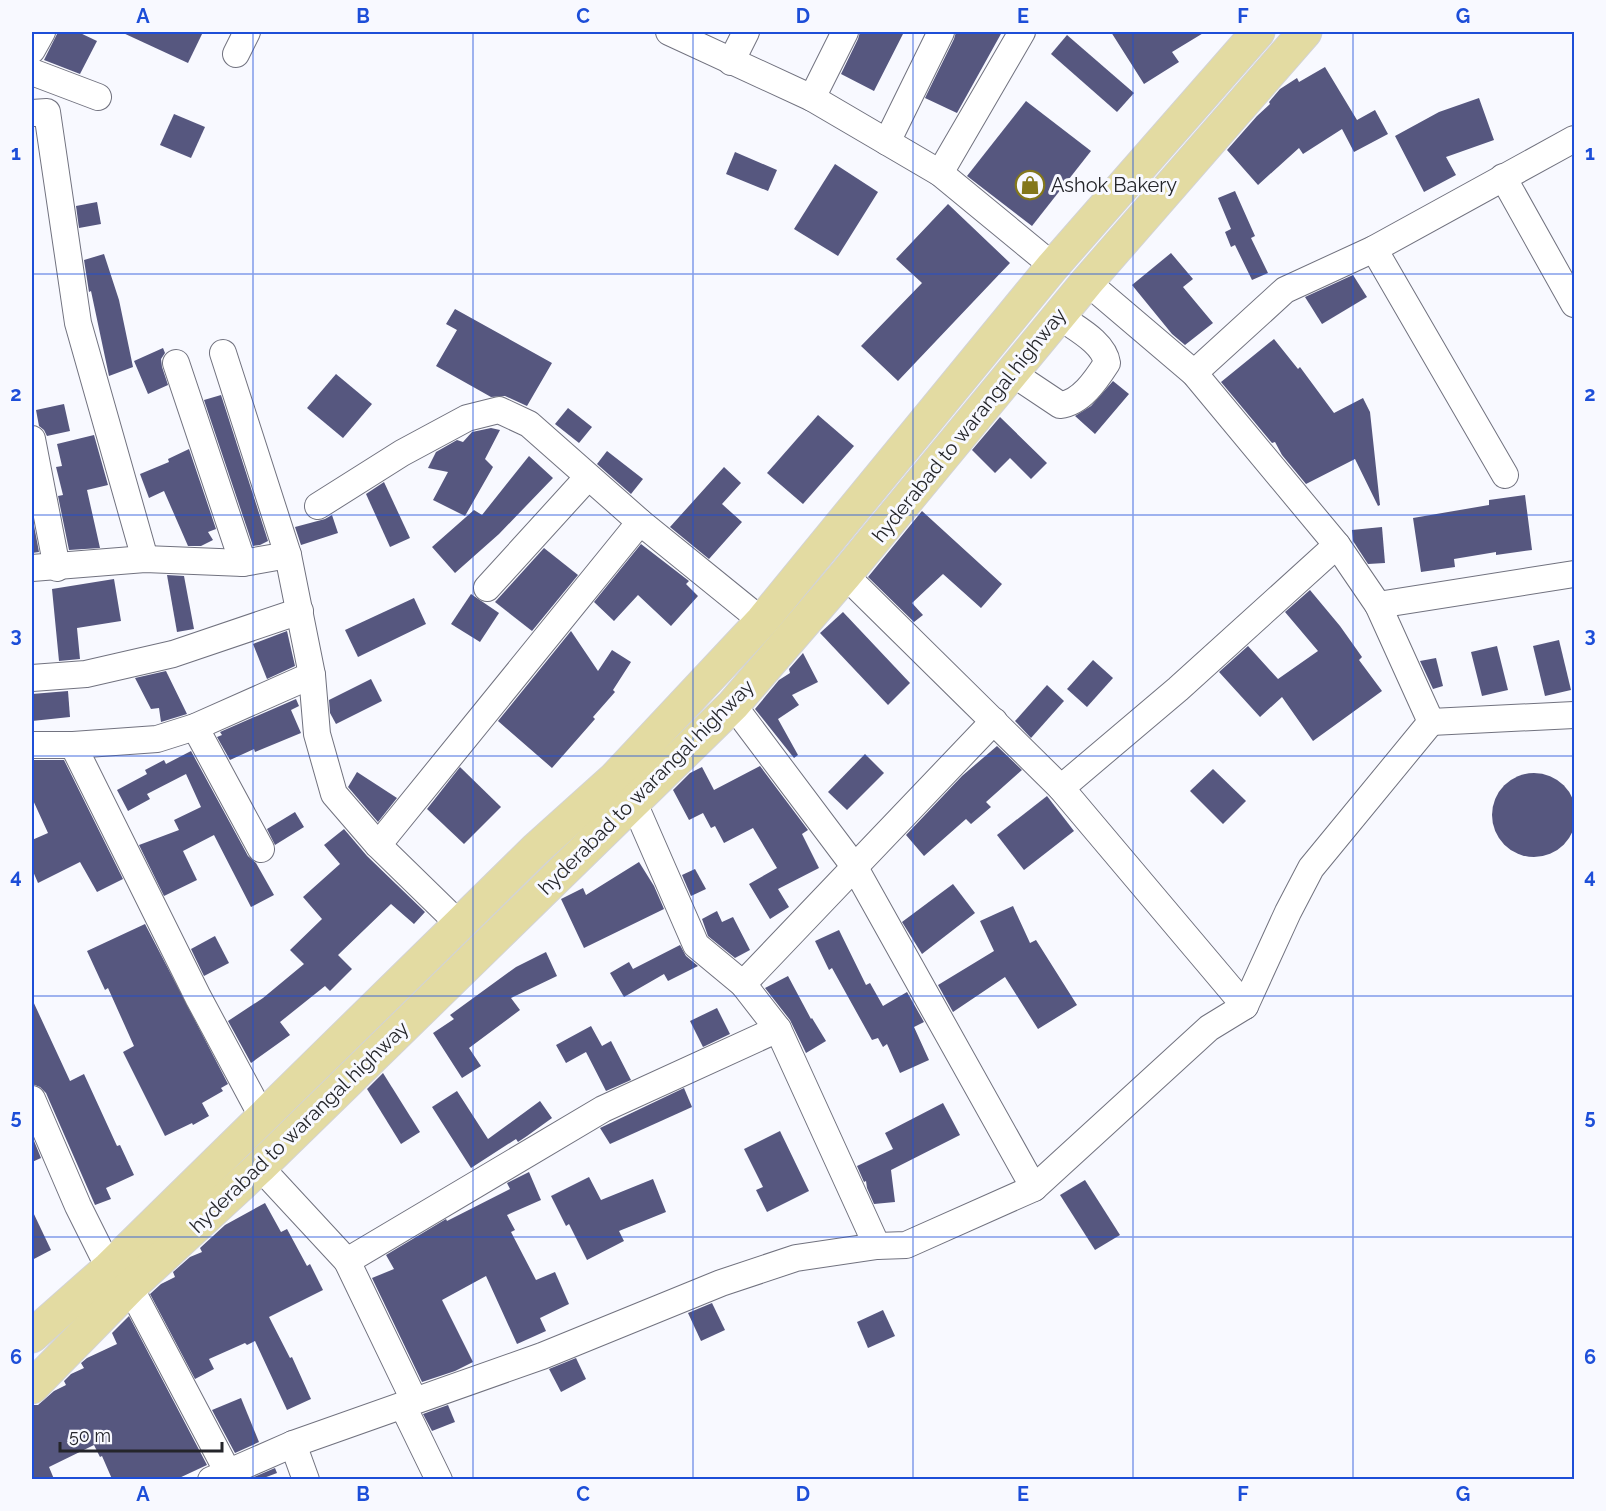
<svg xmlns="http://www.w3.org/2000/svg" width="1606" height="1511" viewBox="0 0 1606 1511" font-family="Raleway,sans-serif">
<style>
.building{fill:#56577f}
.lines{fill:none;stroke-linecap:round;stroke-linejoin:round}
.minor-casing{stroke:#71727f;stroke-width:28}
.major-casing{stroke:#d3d3d4;stroke-width:35}
.minor{stroke:#fff;stroke-width:26}
.major{stroke:#e3dba2;stroke-width:33}
.grid{fill:none;stroke:#1d4ed8;stroke-width:1.5;stroke-opacity:0.55}
.labels{text-anchor:middle;dominant-baseline:central;stroke-width:6;stroke-linejoin:round;paint-order:stroke}
.poi-label{font-size:20px;fill:#24252a;stroke:#f8f9ff;text-anchor:start}
.street-label{font-size:20px;fill:#24252a;stroke:#f8f9ff}
.neatline{fill:none;stroke:#1d4ed8;stroke-width:2}
.grid-label{font-size:20px;text-anchor:middle;font-weight:bold;fill:#1d4ed8}
</style>
<rect width="100%" height="100%" fill="#f8f9ff"/>
<g class="building">
<path d="M58 32H78L97 41 80 74 44 60Z"/>
<path d="M121 32H203L188 63Z"/>
<path d="M860 32H904L874 91 841 74 858 39Z"/>
<path d="M956 32H1002L957 113 925 98 954 39Z"/>
<path d="M1111 32H1205L1172 52 1179 62 1144 84Z"/>
<path d="M1067 35 1134 93 1117 112 1051 54Z"/>
<path d="M1325 67 1357 120 1375 110 1388 134 1354 152 1342 129 1303 154 1299 148 1258 185 1227 150 1257 116 1270 104 1269 102 1280 89 1297 78 1299 82Z"/>
<path d="M1479 98 1494 140 1446 157 1456 175 1424 192 1395 136 1439 112Z"/>
<path d="M1026 101 1091 151 1032 226 967 176Z"/>
<path d="M174 114 205 127 191 158 160 145Z"/>
<path d="M735 152 777 170 768 191 726 174Z"/>
<path d="M835 164 878 192 838 256 794 229Z"/>
<path d="M1235 191 1255 236 1251 238 1268 273 1252 280 1235 245 1231 247 1225 232 1231 229 1218 198Z"/>
<path d="M97 202 101 224 79 228 76 206Z"/>
<path d="M948 204 1010 263 898 381 861 346 922 283 896 259Z"/>
<path d="M1171 253 1193 279 1183 287 1213 323 1185 345 1172 334 1132 285Z"/>
<path d="M104 254 119 300 133 367 109 376 91 291 89 292 84 260Z"/>
<path d="M1353 275 1367 297 1322 324 1305 297Z"/>
<path d="M455 309 552 363 527 406 505 396 491 397 436 366 457 330 446 324Z"/>
<path d="M1274 339 1298 369 1300 367 1334 413 1363 398 1370 412 1380 505 1378 506 1355 459 1306 484 1282 455 1275 442 1272 443 1221 382Z"/>
<path d="M163 348 165 353 161 359 162 367 168 385 148 394 134 361Z"/>
<path d="M336 374 372 404 343 438 307 408Z"/>
<path d="M1113 381 1129 394 1095 434 1075 416 1091 406Z"/>
<path d="M221 395 268 541 260 545 253 546 204 400Z"/>
<path d="M64 404 70 431 47 436 44 430 39 426 36 410Z"/>
<path d="M568 408 592 427 579 443 555 424Z"/>
<path d="M818 415 854 446 803 504 767 473Z"/>
<path d="M1000 417 1047 463 1031 479 1010 458 995 473 972 450Z"/>
<path d="M491 428 500 430 485 459 493 467 465 516 433 500 448 472 428 468 436 452 457 440 463 442 472 432Z"/>
<path d="M94 435 108 485 87 490 100 548 69 550 58 496 63 495 56 467 62 466 57 444Z"/>
<path d="M189 449 216 529 208 532 213 540 201 546H188L164 491 149 498 140 474 169 462 168 459Z"/>
<path d="M607 451 643 479 631 494 597 464Z"/>
<path d="M529 456 553 478 499 534 455 573 432 547 474 510 482 515Z"/>
<path d="M724 467 741 483 722 504 742 522 709 559 670 527Z"/>
<path d="M384 482 410 538 390 547 366 494Z"/>
<path d="M1525 495 1532 550 1496 555V552L1454 559 1455 567 1421 572 1413 518 1489 505V500Z"/>
<path d="M922 511 1002 584 981 608 943 574 912 603 923 615 914 622 868 577Z"/>
<path d="M32 515 39 552 32 553Z"/>
<path d="M332 515 338 533 301 545 295 527 325 519Z"/>
<path d="M1382 527 1385 563 1368 564 1353 541 1352 530Z"/>
<path d="M641 544 689 581 686 584 698 596 671 626 638 595 614 621 594 602Z"/>
<path d="M544 548 578 575 532 631 495 602Z"/>
<path d="M167 575 184 576 194 629 177 632Z"/>
<path d="M114 579 121 621 77 628 80 659 59 661 52 589Z"/>
<path d="M1310 590 1340 626 1362 657 1359 660 1382 691 1313 741 1282 697 1260 717 1219 672 1248 646 1278 679 1318 651 1285 612Z"/>
<path d="M471 594 499 613 480 642 451 624Z"/>
<path d="M414 598 426 624 358 657 345 630Z"/>
<path d="M843 612 910 683 888 705 820 633Z"/>
<path d="M287 631 295 666 267 679 253 644Z"/>
<path d="M571 631 598 671 612 650 631 662 613 690 615 692 593 717 595 719 552 768 498 721Z"/>
<path d="M1559 640 1571 690 1545 696 1533 646Z"/>
<path d="M1497 646 1508 690 1482 696 1471 652Z"/>
<path d="M803 653 818 682 792 695 799 705 778 719 798 755 794 758 755 709 779 680 790 673 789 669Z"/>
<path d="M1436 658 1443 686 1433 689 1420 661Z"/>
<path d="M1093 660 1113 678 1087 707 1067 689Z"/>
<path d="M166 671 187 714 161 722 159 708 151 709 135 678Z"/>
<path d="M371 679 382 701 336 724 330 713 329 700Z"/>
<path d="M1047 685 1064 701 1031 738 1015 721Z"/>
<path d="M68 691 70 717 32 721V694Z"/>
<path d="M296 699 299 706 291 710 301 733 255 752 254 749 230 760 217 737 222 735 220 732Z"/>
<path d="M997 746 1022 770 986 802 991 807 971 824 966 819 924 856 906 835 962 776Z"/>
<path d="M191 751 248 856 256 863 274 895 251 907 214 835 183 851 197 880 164 896 139 845 179 830 174 820 201 807 186 774 147 794 150 799 128 811 117 790 147 774 145 770 164 760 166 764Z"/>
<path d="M865 754 884 773 847 810 828 792Z"/>
<path d="M32 760H64L123 879 97 892 80 862 38 883 32 869V840L48 833 32 798Z"/>
<path d="M760 766 808 830 802 834 819 868 778 889 789 907 770 919 749 884 777 868 753 828 724 843 715 826 711 828 703 813 689 820 673 790 690 773 702 767 714 790Z"/>
<path d="M460 767 501 807 464 844 427 809Z"/>
<path d="M1213 769 1246 801 1223 824 1190 791Z"/>
<path d="M357 772 397 798 378 822 348 787Z"/>
<circle cx="1534" cy="815" r="42"/>
<path d="M1047 796 1074 831 1024 870 997 835Z"/>
<path d="M295 812 304 827 275 845 267 829Z"/>
<path d="M344 829 367 856 425 912 414 924 391 904 338 955 352 969 330 991 325 986 280 1022 290 1035 251 1063 228 1021 263 998 304 964 290 950 322 919 303 897 340 864 324 845Z"/>
<path d="M639 862 654 886 664 909 584 948 561 899 583 888 586 895Z"/>
<path d="M695 869 706 889 691 896 682 875Z"/>
<path d="M953 884 975 913 922 954 902 922Z"/>
<path d="M1013 906 1030 943 1036 940 1077 1005 1038 1029 1005 977 953 1012 938 985 994 951 980 921Z"/>
<path d="M717 911 722 922 733 917 750 950 735 958 708 936 702 919Z"/>
<path d="M145 924 228 1084 221 1088 223 1091 202 1103 209 1116 193 1125 192 1123 165 1136 123 1052 134 1046 108 988 105 990 87 951Z"/>
<path d="M839 930 866 985 870 983 883 1006 907 992 924 1022 914 1027 929 1060 900 1073 887 1044 883 1047 878 1038 872 1040 832 968 829 970 815 941Z"/>
<path d="M215 936 229 963 204 976 191 949Z"/>
<path d="M680 945 686 956 698 966 668 981 664 974 624 997 610 973 629 962 633 969Z"/>
<path d="M546 952 557 976 511 998 520 1010 469 1048 481 1066 462 1078 433 1033 454 1019 450 1015 516 967Z"/>
<path d="M788 976 811 1019 812 1018 826 1041 806 1053 790 1020 765 988Z"/>
<path d="M32 999 70 1081 84 1074 117 1146 120 1145 134 1175 106 1188 111 1199 95 1205 46 1093 40 1087 32 1084Z"/>
<path d="M717 1008 730 1034 703 1047 690 1021Z"/>
<path d="M591 1026 602 1046 611 1041 631 1080 606 1091 586 1052 566 1063 556 1045Z"/>
<path d="M383 1073 420 1132 401 1144 367 1089Z"/>
<path d="M684 1088 692 1107 610 1144 600 1128Z"/>
<path d="M457 1091 488 1139 540 1101 552 1118 527 1136 518 1142 516 1139 471 1168 432 1107Z"/>
<path d="M943 1103 960 1135 891 1170 895 1202 874 1204 867 1188 866 1181 864 1182 857 1166 893 1149 885 1133Z"/>
<path d="M780 1131 809 1191 767 1212 756 1190 763 1187 744 1149Z"/>
<path d="M32 1136 41 1158 32 1162Z"/>
<path d="M529 1172 541 1200 507 1215 515 1230 511 1232 536 1280 555 1272 569 1304 540 1318 546 1331 517 1344 486 1276 442 1300 473 1362 455 1371 422 1382 372 1278 394 1269 386 1255 446 1219 447 1221 510 1189 507 1183Z"/>
<path d="M589 1177 601 1200 653 1179 666 1212 619 1231 624 1241 587 1260 569 1224 566 1226 551 1196Z"/>
<path d="M1085 1180 1120 1235 1095 1250 1060 1195Z"/>
<path d="M265 1203 281 1232 287 1229 307 1266 310 1264 323 1290 269 1317 290 1358 292 1357 311 1399 287 1410 255 1341 247 1345 245 1343 209 1359 214 1369 195 1379 150 1294 161 1284 175 1277 173 1272 190 1257 202 1252 200 1248 225 1225Z"/>
<path d="M32 1210 51 1250 32 1260Z"/>
<path d="M712 1303 725 1330 701 1341 688 1313Z"/>
<path d="M883 1310 895 1336 868 1348 857 1322Z"/>
<path d="M129 1316 207 1465 177 1479H112L102 1456 100 1457 94 1445 49 1467 54 1479H32V1405H38L54 1391 66 1385 64 1381 71 1374 84 1368 81 1363 87 1358 117 1344 112 1333Z"/>
<path d="M576 1358 586 1379 561 1392 549 1369Z"/>
<path d="M241 1398 259 1442 235 1453 212 1410Z"/>
<path d="M448 1405 455 1422 432 1431 423 1414Z"/>
<path d="M275 1468 277 1473 261 1479H249Z"/>
</g>
<g class="lines">
<g class="minor-casing">
<g id="minor">
<path d="M669 32 812 98 940 173 1053 266"/>
<path d="M32 50 42 32"/>
<path d="M236 54 247 32"/>
<path d="M731 62 746 32"/>
<path d="M32 72 98 97"/>
<path d="M812 98 845 32"/>
<path d="M32 113 47 112 78 323 145 559"/>
<path d="M887 142 941 32"/>
<path d="M940 173 1022 32"/>
<path d="M1503 177 1574 304"/>
<path d="M1374 249 1505 475"/>
<path d="M223 353 288 555 312 675 317 734 334 794 378 845 460 925"/>
<path d="M176 363 243 563"/>
<path d="M1012 373 1060 405C1081 403 1096 380 1107 363 1104 342 1075 328 1059 316"/>
<path d="M1194 373 1285 290 1374 249 1574 139"/>
<path d="M32 439 57 568"/>
<path d="M318 506 402 453 467 418 499 410 529 424 640 522 762 621"/>
<path d="M32 568 145 559 243 563 288 555"/>
<path d="M845 575 1061 788 1178 689 1337 545"/>
<path d="M487 588 588 477"/>
<path d="M1378 605 1574 574"/>
<path d="M32 678 86 674 173 654 300 611"/>
<path d="M733 705 854 866 1034 1188"/>
<path d="M1431 722 1574 715"/>
<path d="M195 727 261 849"/>
<path d="M32 745H73L157 739 195 727 312 675"/>
<path d="M73 745 198 997 263 1118"/>
<path d="M1061 788 1245 1006"/>
<path d="M634 803 696 945 743 984 778 1029 877 1246 906 1245 1034 1188 1209 1028 1245 1006 1288 912 1311 868 1431 722 1378 605 1337 545 1194 373 1087 282"/>
<path d="M378 845 640 522"/>
<path d="M743 984 994 721"/>
<path d="M32 1099 78 1206 109 1268"/>
<path d="M260 1167 347 1261 414 1400"/>
<path d="M347 1261 603 1109 778 1029"/>
<path d="M130 1287 232 1480"/>
<path d="M403 1406 439 1480"/>
<path d="M293 1444 306 1480"/>
<path d="M211 1480 293 1444 542 1356 721 1283 796 1258 877 1246"/>
</g>
</g>
<g class="major-casing">
<g id="major">
<path d="M32 1336 109 1268 536 849 615 778 762 621 1053 266 1258 32"/>
<path d="M32 1387 130 1287 260 1167 733 705 845 575 1087 282 1305 32"/>
</g>
</g>
<use href="#minor" class="minor"/>
<use href="#major" class="major"/>
</g>
<path class="grid" d="M253 32V1480M473 32V1480M693 32V1480M913 32V1480M1133 32V1480M1353 32V1480M32 274H1574M32 515H1574M32 756H1574M32 996H1574M32 1237H1574"/>
<defs>
<g id="shop-ring" transform="scale(1.5)"><circle r="9.5" fill="#f8f9ff" stroke="#83771b" stroke-width="1.5"/><path d="M-5-2.5h2.3a2.7 3.5 0 0 1 5.4 0H5L5.5 6h-11ZM-1.5-2.5h3a1.5 2.3 0 0 0-3 0Z" fill="#83771b"/></g>
</defs>
<g fill-rule="evenodd">
<use href="#shop-ring" x="1030" y="185"/>
</g>
<g class="labels">
<g class="poi-label">
<text x="1051" y="185">Ashok Bakery</text>
</g>
<g class="street-label">
<text transform="translate(969 425) rotate(-51)">hyderabad to warangal highway</text>
<text transform="translate(646 787) rotate(-45)">hyderabad to warangal highway</text>
<text transform="translate(299 1127) rotate(-44)">hyderabad to warangal highway</text>
</g>
</g>
<rect width="1606" height="1511" fill="none" stroke="#f8f9ff" stroke-width="66"/>
<path d="M60 1442v9h162v-9" fill="none" stroke="#24252a" stroke-width="3"/>
<text x="69" y="1442" font-size="18" fill="#24252a" stroke="#f8f9ff" stroke-width="4.5" paint-order="stroke">50 m</text>
<rect x="33" y="33" width="1540" height="1445" class="neatline"/>
<g class="grid-label">
<text x="143" y="23">A</text>
<text x="363" y="23">B</text>
<text x="583" y="23">C</text>
<text x="803" y="23">D</text>
<text x="1023" y="23">E</text>
<text x="1243" y="23">F</text>
<text x="1463" y="23">G</text>
<text x="16" y="160">1</text>
<text x="1590" y="160">1</text>
<text x="16" y="401">2</text>
<text x="1590" y="401">2</text>
<text x="16" y="642">3</text>
<text x="1590" y="642">3</text>
<text x="16" y="883">4</text>
<text x="1590" y="883">4</text>
<text x="16" y="1124">5</text>
<text x="1590" y="1124">5</text>
<text x="16" y="1364">6</text>
<text x="1590" y="1364">6</text>
<text x="143" y="1501">A</text>
<text x="363" y="1501">B</text>
<text x="583" y="1501">C</text>
<text x="803" y="1501">D</text>
<text x="1023" y="1501">E</text>
<text x="1243" y="1501">F</text>
<text x="1463" y="1501">G</text>
</g>
</svg>
